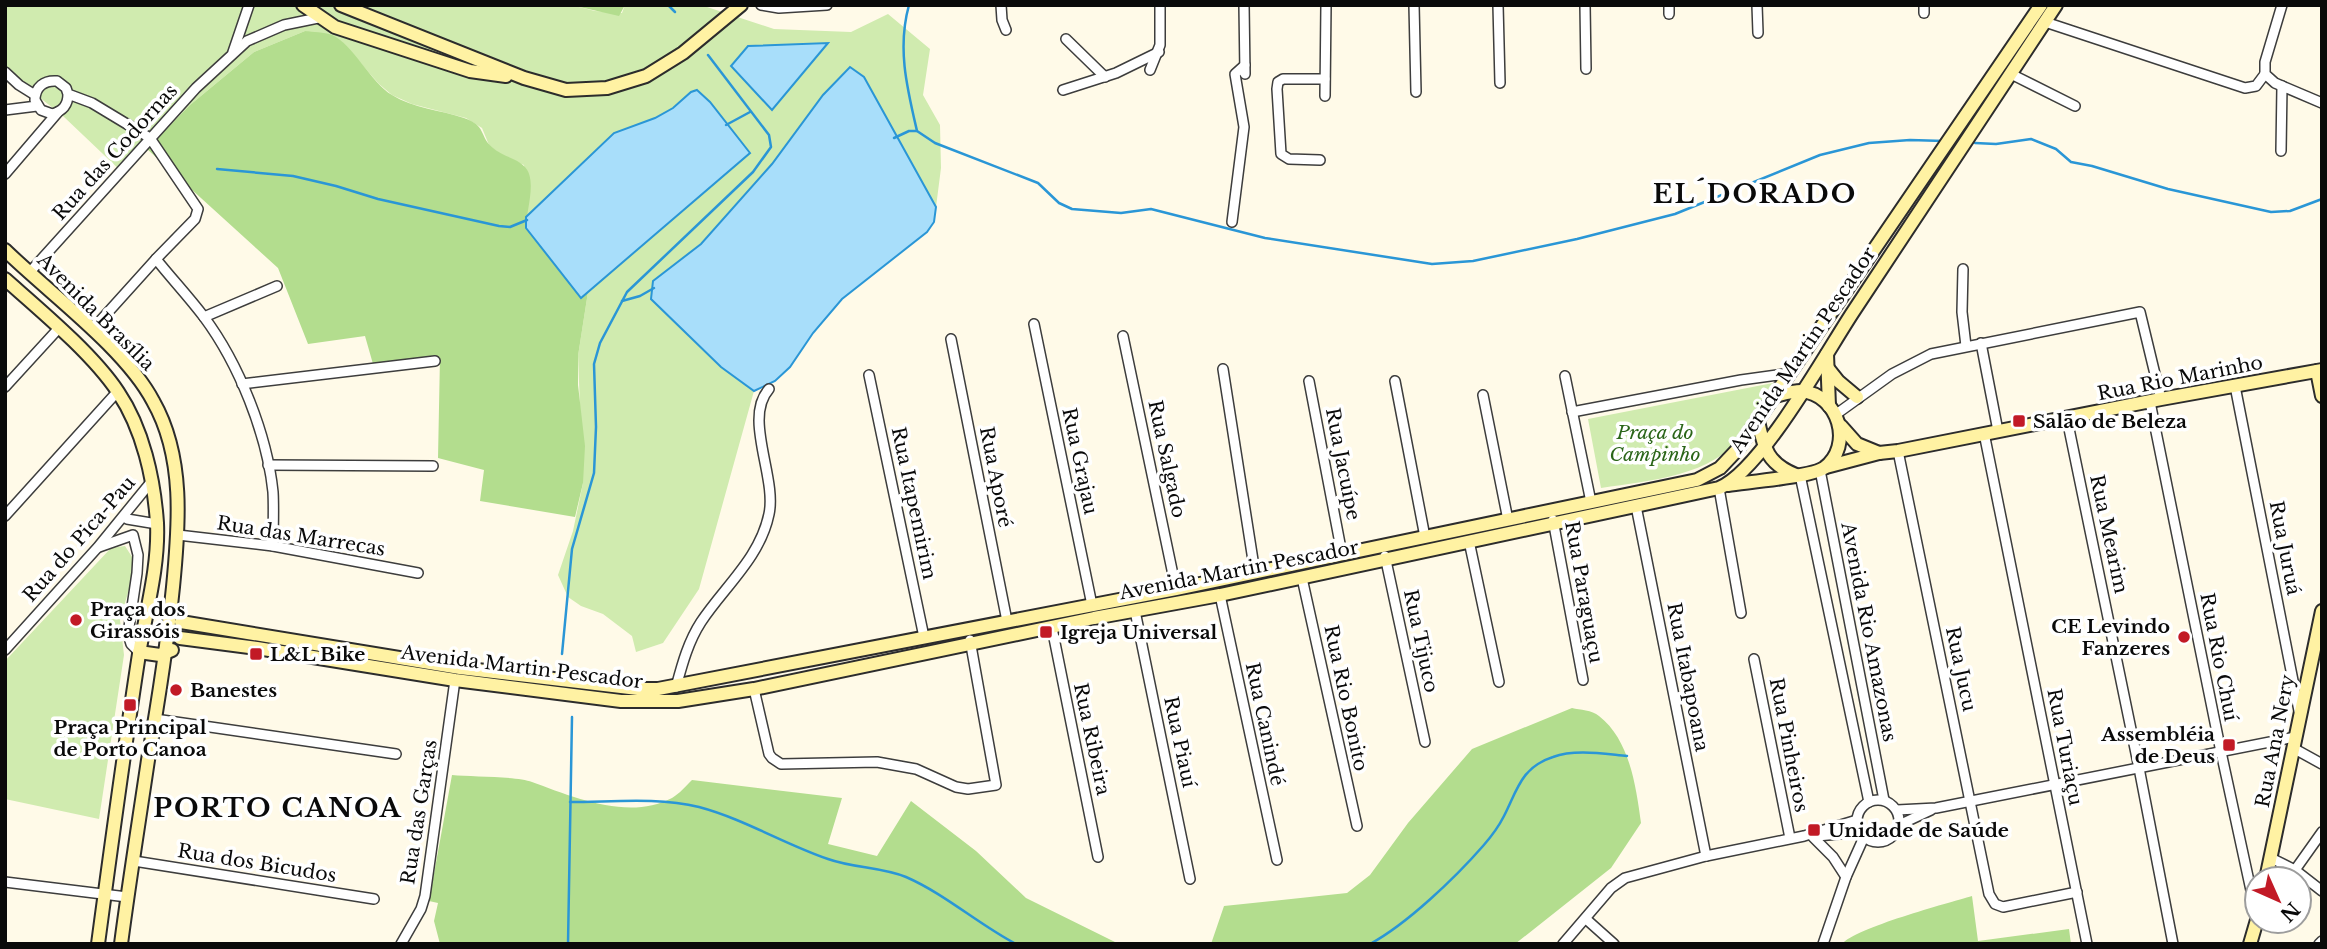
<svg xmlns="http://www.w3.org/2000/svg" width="2327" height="949" viewBox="0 0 2327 949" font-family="'Libre Baskerville',serif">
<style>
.green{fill:#d0ebaf}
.forest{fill:#b3dd8e}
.water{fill:#a8defa;stroke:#2a96d6;stroke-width:2}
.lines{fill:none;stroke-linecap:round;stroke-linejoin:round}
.stream{stroke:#2a96d6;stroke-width:2.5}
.street-casing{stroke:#3d3d3d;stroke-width:12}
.secondary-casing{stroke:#2c2c2c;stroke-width:16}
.street{stroke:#fff;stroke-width:9}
.secondary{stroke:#fff2a3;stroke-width:12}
.poi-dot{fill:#c21a26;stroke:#fff;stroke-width:2.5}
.labels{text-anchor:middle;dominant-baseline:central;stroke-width:7;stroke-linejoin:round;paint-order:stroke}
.street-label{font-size:19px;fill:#0a0a0a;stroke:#fff}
.poi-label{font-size:19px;font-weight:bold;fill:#0a0a0a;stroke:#fff;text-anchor:start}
.park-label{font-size:19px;font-style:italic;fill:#2a6518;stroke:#fff}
.district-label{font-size:26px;font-weight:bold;letter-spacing:2px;fill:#0a0a0a;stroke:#fff}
</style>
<rect width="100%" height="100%" fill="#fffae8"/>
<g class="green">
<path d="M5 5H571L595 11 622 13 625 5H701L774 29 851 32 888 14 930 49 923 95 940 125 941 168 936 207 864 77 850 67 823 95 772 164 701 244 653 281 651 299 721 367 754 391 699 589 663 643 636 652 632 636 603 614 581 606 568 597 558 575 573 531 583 483 578 356 588 292 750 153 697 90 691 92 673 108 655 118 614 133 526 217 529 195 524 165 503 156 489 145 482 128 466 118 412 104 392 95 379 84 342 42 305 31 254 52 190 105 123 173 63 116 5 70Z"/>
<path d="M1778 382C1767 399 1757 417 1745 433 1711 477 1652 480 1601 488L1588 419Z"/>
<path d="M125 546 134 560V572L120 620 124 655 99 819 5 799V661L111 548Z"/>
</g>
<g class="forest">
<path d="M571 5H625L619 16Z"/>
<path d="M305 31C313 32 324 32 332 35 353 44 371 83 392 95 413 108 440 110 464 118 487 126 479 136 492 147 501 156 516 158 524 166 538 179 526 210 526 228L581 297 588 292 578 356V385L585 446 583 483 575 517 480 501 484 470 438 458 440 357 373 364 365 336 308 344 278 268 147 149 190 105 254 52Z"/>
<path d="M1572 708C1580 710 1592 710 1599 716 1630 740 1636 787 1641 823L1611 868 1515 944H1211L1224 906 1347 893 1370 875 1408 823 1472 749Z"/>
<path d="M452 775C471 777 517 776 532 782 573 797 629 821 672 798 679 794 686 786 692 780L842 798 828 844 877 856 911 801 976 851 1026 898 1115 942 1132 944H440L434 921 438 903 429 901Z"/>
<path d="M1972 896 1978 941 2069 929 2071 944H1842C1855 928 1948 903 1972 896Z"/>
</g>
<g class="water">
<path d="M828 43 772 110 731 66 748 46Z"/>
<path d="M850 67 864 77 936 207 934 222 927 232 842 299 813 333 790 367 775 381 754 391 721 367 651 299 653 281 701 244 772 164 823 95Z"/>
<path d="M697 90 710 102 750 153 581 298 526 228V217L614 133 655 118 673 108 691 92Z"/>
</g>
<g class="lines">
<g class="stream">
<path d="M668 5 675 12"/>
<path d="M909 5C897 48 907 88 917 131L935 143 1038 183 1059 203 1072 209 1121 213 1151 209 1265 238 1432 264 1473 261 1577 239 1675 214 1820 155 1869 143 1910 140 1944 141"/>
<path d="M726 125 750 112"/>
<path d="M894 138 909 131H917"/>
<path d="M1975 143 1996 144 2031 139 2056 149 2071 162 2092 166 2168 189 2271 212 2290 211 2322 199"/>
<path d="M217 169 293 176 336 186 378 199 499 226 510 227 527 220"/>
<path d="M622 301 640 296 654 288"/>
<path d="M562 654 572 549 594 473 596 427 594 364 600 343 627 292 753 172 771 147 769 135 708 55"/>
<path d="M570 802C612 802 658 797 699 807 744 819 784 844 828 859 853 868 881 867 906 877 945 894 978 924 1016 944"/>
<path d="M568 944 572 717"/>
<path d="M1370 944C1407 924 1455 878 1483 846 1490 838 1499 826 1504 816 1517 791 1521 767 1553 757 1575 749 1604 754 1627 756"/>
</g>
<g class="street-casing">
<g id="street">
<path d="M761 5 779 8 827 5"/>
<path d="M1001 5 1002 20 1006 30"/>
<path d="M1244 5 1245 74"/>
<path d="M1414 5 1416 92"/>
<path d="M1498 5 1500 83"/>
<path d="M1585 5 1586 69"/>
<path d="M1669 5V14"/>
<path d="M1757 5 1758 33"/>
<path d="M1924 5V13"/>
<path d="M2282 5 2265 62V74L2275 83 2322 103"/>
<path d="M2045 22 2245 88 2256 86 2265 74"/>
<path d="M1066 39 1105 77"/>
<path d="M233 52 249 5"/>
<path d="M1150 70 1160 45V5"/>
<path d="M5 72 19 85 35 95"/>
<path d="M2011 74 2075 106"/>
<path d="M1063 90 1116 73 1159 52"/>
<path d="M68 94C68 105 63 111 52 114L41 110 35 100C35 87 44 80 57 81L66 88 68 94 92 103 150 138 198 209 195 219 156 259 92 330"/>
<path d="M1325 96 1326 5"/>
<path d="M5 110 37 106"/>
<path d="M2281 151 2282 86"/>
<path d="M1320 160 1289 159 1281 154 1277 89 1278 82 1283 79H1325"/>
<path d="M5 174 58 112"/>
<path d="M1232 222 1244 127 1235 74 1245 65"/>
<path d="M156 259C171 278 189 297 204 317 239 364 267 434 273 492 274 510 273 528 273 546"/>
<path d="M1963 269 1962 312 1966 346"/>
<path d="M29 273 196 88 247 41 284 25 318 18"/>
<path d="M204 317 277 286"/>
<path d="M1034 324 1092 605"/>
<path d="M1123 336 1176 589"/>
<path d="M951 339 1007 621"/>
<path d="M1981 343 1998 431"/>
<path d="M1223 369 1255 573"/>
<path d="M869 375 924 637"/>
<path d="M1565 376 1591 502"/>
<path d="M1309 381 1342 554"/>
<path d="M1395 381 1425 537"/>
<path d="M242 384 435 361"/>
<path d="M2235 386 2299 711"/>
<path d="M5 387 59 328"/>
<path d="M1483 395 1508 520"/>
<path d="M2150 402 2221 752 2257 918"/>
<path d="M1572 412 1741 380 1792 373"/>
<path d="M1835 415 1892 374 1931 354 2140 312 2161 399"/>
<path d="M2067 419 2139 768 2173 944"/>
<path d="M1984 433 2087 944"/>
<path d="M1898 451 1989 894 1995 904 2003 907 2077 892"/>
<path d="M268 465 433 466"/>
<path d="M1820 470 1884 800"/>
<path d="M1800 475 1869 802"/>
<path d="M1719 488 1741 613"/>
<path d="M1636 506 1706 856"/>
<path d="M5 516 118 391"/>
<path d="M127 519 157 524"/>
<path d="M1553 520 1583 680"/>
<path d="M178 535 273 546 418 573"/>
<path d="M1469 541 1499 682"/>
<path d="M99 547 133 535 138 555 137 573 128 634 131 644 139 652"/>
<path d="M1385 556 1425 742"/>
<path d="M1302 578 1357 826"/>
<path d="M1220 595 1277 860"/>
<path d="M1135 611 1190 879"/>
<path d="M1052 628 1098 857"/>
<path d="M5 650 98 547 151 482"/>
<path d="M1754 659 1790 838"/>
<path d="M676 687C682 665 688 642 701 622 724 587 760 558 769 514 777 477 743 418 769 389"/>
<path d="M754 689 769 754 772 758 781 764 877 762 916 769 956 787 968 789 996 785 970 640"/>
<path d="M155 719 396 754"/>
<path d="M2293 748 2322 764"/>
<circle cx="1878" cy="821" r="21"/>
<path d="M1897 810 1936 808 2295 737"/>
<path d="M1899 825 1931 810"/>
<path d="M1817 836 1861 832"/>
<path d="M1813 837 1833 857 1846 877"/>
<path d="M2271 858 2295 870 2322 891"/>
<path d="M134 861 374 899"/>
<path d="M2295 870 2322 832"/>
<path d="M5 882 127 897"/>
<path d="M1586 919 1614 944"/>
<path d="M401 944 421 909 425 896 455 680"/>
<path d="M1563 944 1611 888 1625 878 1706 856 1804 836 1857 820"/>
<path d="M1823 944 1846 877 1864 837"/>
<path d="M2319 944 2322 941"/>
</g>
</g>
<g class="secondary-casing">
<g id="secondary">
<path d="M303 5 335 27 470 71 506 76"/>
<path d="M341 5 524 78 566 90 607 88 646 76 683 53 741 5"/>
<path d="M5 250C49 293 125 348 153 401 185 457 179 526 173 587 167 646 158 703 148 760 139 821 129 883 121 944"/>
<path d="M5 279C40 310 93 354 118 392 143 429 154 479 157 523 159 567 146 611 139 654 124 751 111 847 98 944"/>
<path d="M1827 354 1829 406"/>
<path d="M1826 366 1838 381 1857 397"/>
<path d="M2317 371 2322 396"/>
<path d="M1758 421C1764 449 1768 464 1796 475"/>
<path d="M1841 426 1857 444 1879 453"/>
<path d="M1826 467 1879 453 1898 451 2161 399 2322 370"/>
<path d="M1728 485C1748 482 1811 477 1824 468 1854 446 1839 394 1801 391 1793 391 1783 394 1775 396"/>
<path d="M181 622 460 668 638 689H658L1176 589 1697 480 1720 468 1738 449 2041 5"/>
<path d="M180 638 257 648 455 680 621 701H678L754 689 1094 618 1220 595 1719 488C1761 471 1826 353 1853 312 1921 210 1989 108 2056 5"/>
<path d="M139 652 160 655 172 650"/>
<path d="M2266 879 2322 611"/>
<path d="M2250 944 2257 920"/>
</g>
</g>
<use href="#street" class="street"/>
<use href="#secondary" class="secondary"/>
</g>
<g class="poi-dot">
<rect x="2012" y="414" width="14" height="14" rx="3.5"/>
<circle cx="76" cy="620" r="7"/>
<rect x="1039" y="625" width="14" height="14" rx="3.5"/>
<circle cx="2184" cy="637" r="7"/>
<rect x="249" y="647" width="14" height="14" rx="3.5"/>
<circle cx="176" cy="690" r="7"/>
<rect x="123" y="698" width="14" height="14" rx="3.5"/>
<rect x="2222" y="738" width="14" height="14" rx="3.5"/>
<rect x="1807" y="823" width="14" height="14" rx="3.5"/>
</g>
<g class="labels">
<g class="street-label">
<text transform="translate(115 152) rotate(-48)">Rua das Codornas</text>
<text transform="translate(96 312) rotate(45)">Avenida Brasília</text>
<text transform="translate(1803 350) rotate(-56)">Avenida Martin Pescador</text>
<text transform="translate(2180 378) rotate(-11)">Rua Rio Marinho</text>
<text transform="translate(1167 459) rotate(78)">Rua Salgado</text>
<text transform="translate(1080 461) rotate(78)">Rua Grajau</text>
<text transform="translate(1343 464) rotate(79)">Rua Jacuípe</text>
<text transform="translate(996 477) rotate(79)">Rua Aporé</text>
<text transform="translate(914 503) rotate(78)">Rua Itapemirim</text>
<text transform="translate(2109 534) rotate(78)">Rua Mearim</text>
<text transform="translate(301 536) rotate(9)">Rua das Marrecas</text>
<text transform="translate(79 539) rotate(-49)">Rua do Pica-Pau</text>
<text transform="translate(2285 548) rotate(79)">Rua Juruá</text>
<text transform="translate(1239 570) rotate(-11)">Avenida Martin Pescador</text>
<text transform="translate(1584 592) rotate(80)">Rua Paraguaçu</text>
<text transform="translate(1869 632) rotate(79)">Avenida Rio Amazonas</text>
<text transform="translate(1421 641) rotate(78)">Rua Tijuco</text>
<text transform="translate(2219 657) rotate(79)">Rua Rio Chuí</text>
<text transform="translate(522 667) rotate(7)">Avenida Martin Pescador</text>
<text transform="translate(1961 669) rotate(78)">Rua Jucu</text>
<text transform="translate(1688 677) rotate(79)">Rua Itabapoana</text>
<text transform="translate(1346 698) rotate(78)">Rua Rio Bonito</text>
<text transform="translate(1265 724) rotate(78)">Rua Canindé</text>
<text transform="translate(1092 739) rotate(78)">Rua Ribeira</text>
<text transform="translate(2275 741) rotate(-79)">Rua Ana Nery</text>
<text transform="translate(1180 742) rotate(78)">Rua Piauí</text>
<text transform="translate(1789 745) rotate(79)">Rua Pinheiros</text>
<text transform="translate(2065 747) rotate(79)">Rua Turiaçu</text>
<text transform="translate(419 812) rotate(-81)">Rua das Garças</text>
<text transform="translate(257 863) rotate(9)">Rua dos Bicudos</text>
</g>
<g class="poi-label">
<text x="2033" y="421">Salão de Beleza</text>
<text x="90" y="609">Praça dos<tspan x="90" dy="22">Girassóis</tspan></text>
<text x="2170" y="626" text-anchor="end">CE Levindo<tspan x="2170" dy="22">Fanzeres</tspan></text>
<text x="1060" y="632">Igreja Universal</text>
<text x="270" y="654">L&amp;L Bike</text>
<text x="190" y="690">Banestes</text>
<text x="130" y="727" text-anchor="middle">Praça Principal<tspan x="130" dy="22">de Porto Canoa</tspan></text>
<text x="2215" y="734" text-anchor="end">Assembléia<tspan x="2215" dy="22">de Deus</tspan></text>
<text x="1828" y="830">Unidade de Saúde</text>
</g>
<g class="park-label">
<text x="1655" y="432">Praça do<tspan x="1655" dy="22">Campinho</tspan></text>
</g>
<g class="district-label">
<text x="1755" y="194">EL´DORADO</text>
<text x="278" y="808">PORTO CANOA</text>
</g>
</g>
<rect width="2327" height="949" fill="none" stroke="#0a0a0a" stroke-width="14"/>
<g transform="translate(2278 900) rotate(135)"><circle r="33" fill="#ffffff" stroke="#9d9d9d" stroke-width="2"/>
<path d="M0-5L12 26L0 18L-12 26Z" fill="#c21a26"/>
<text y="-10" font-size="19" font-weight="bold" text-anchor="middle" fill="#0a0a0a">N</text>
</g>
</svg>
